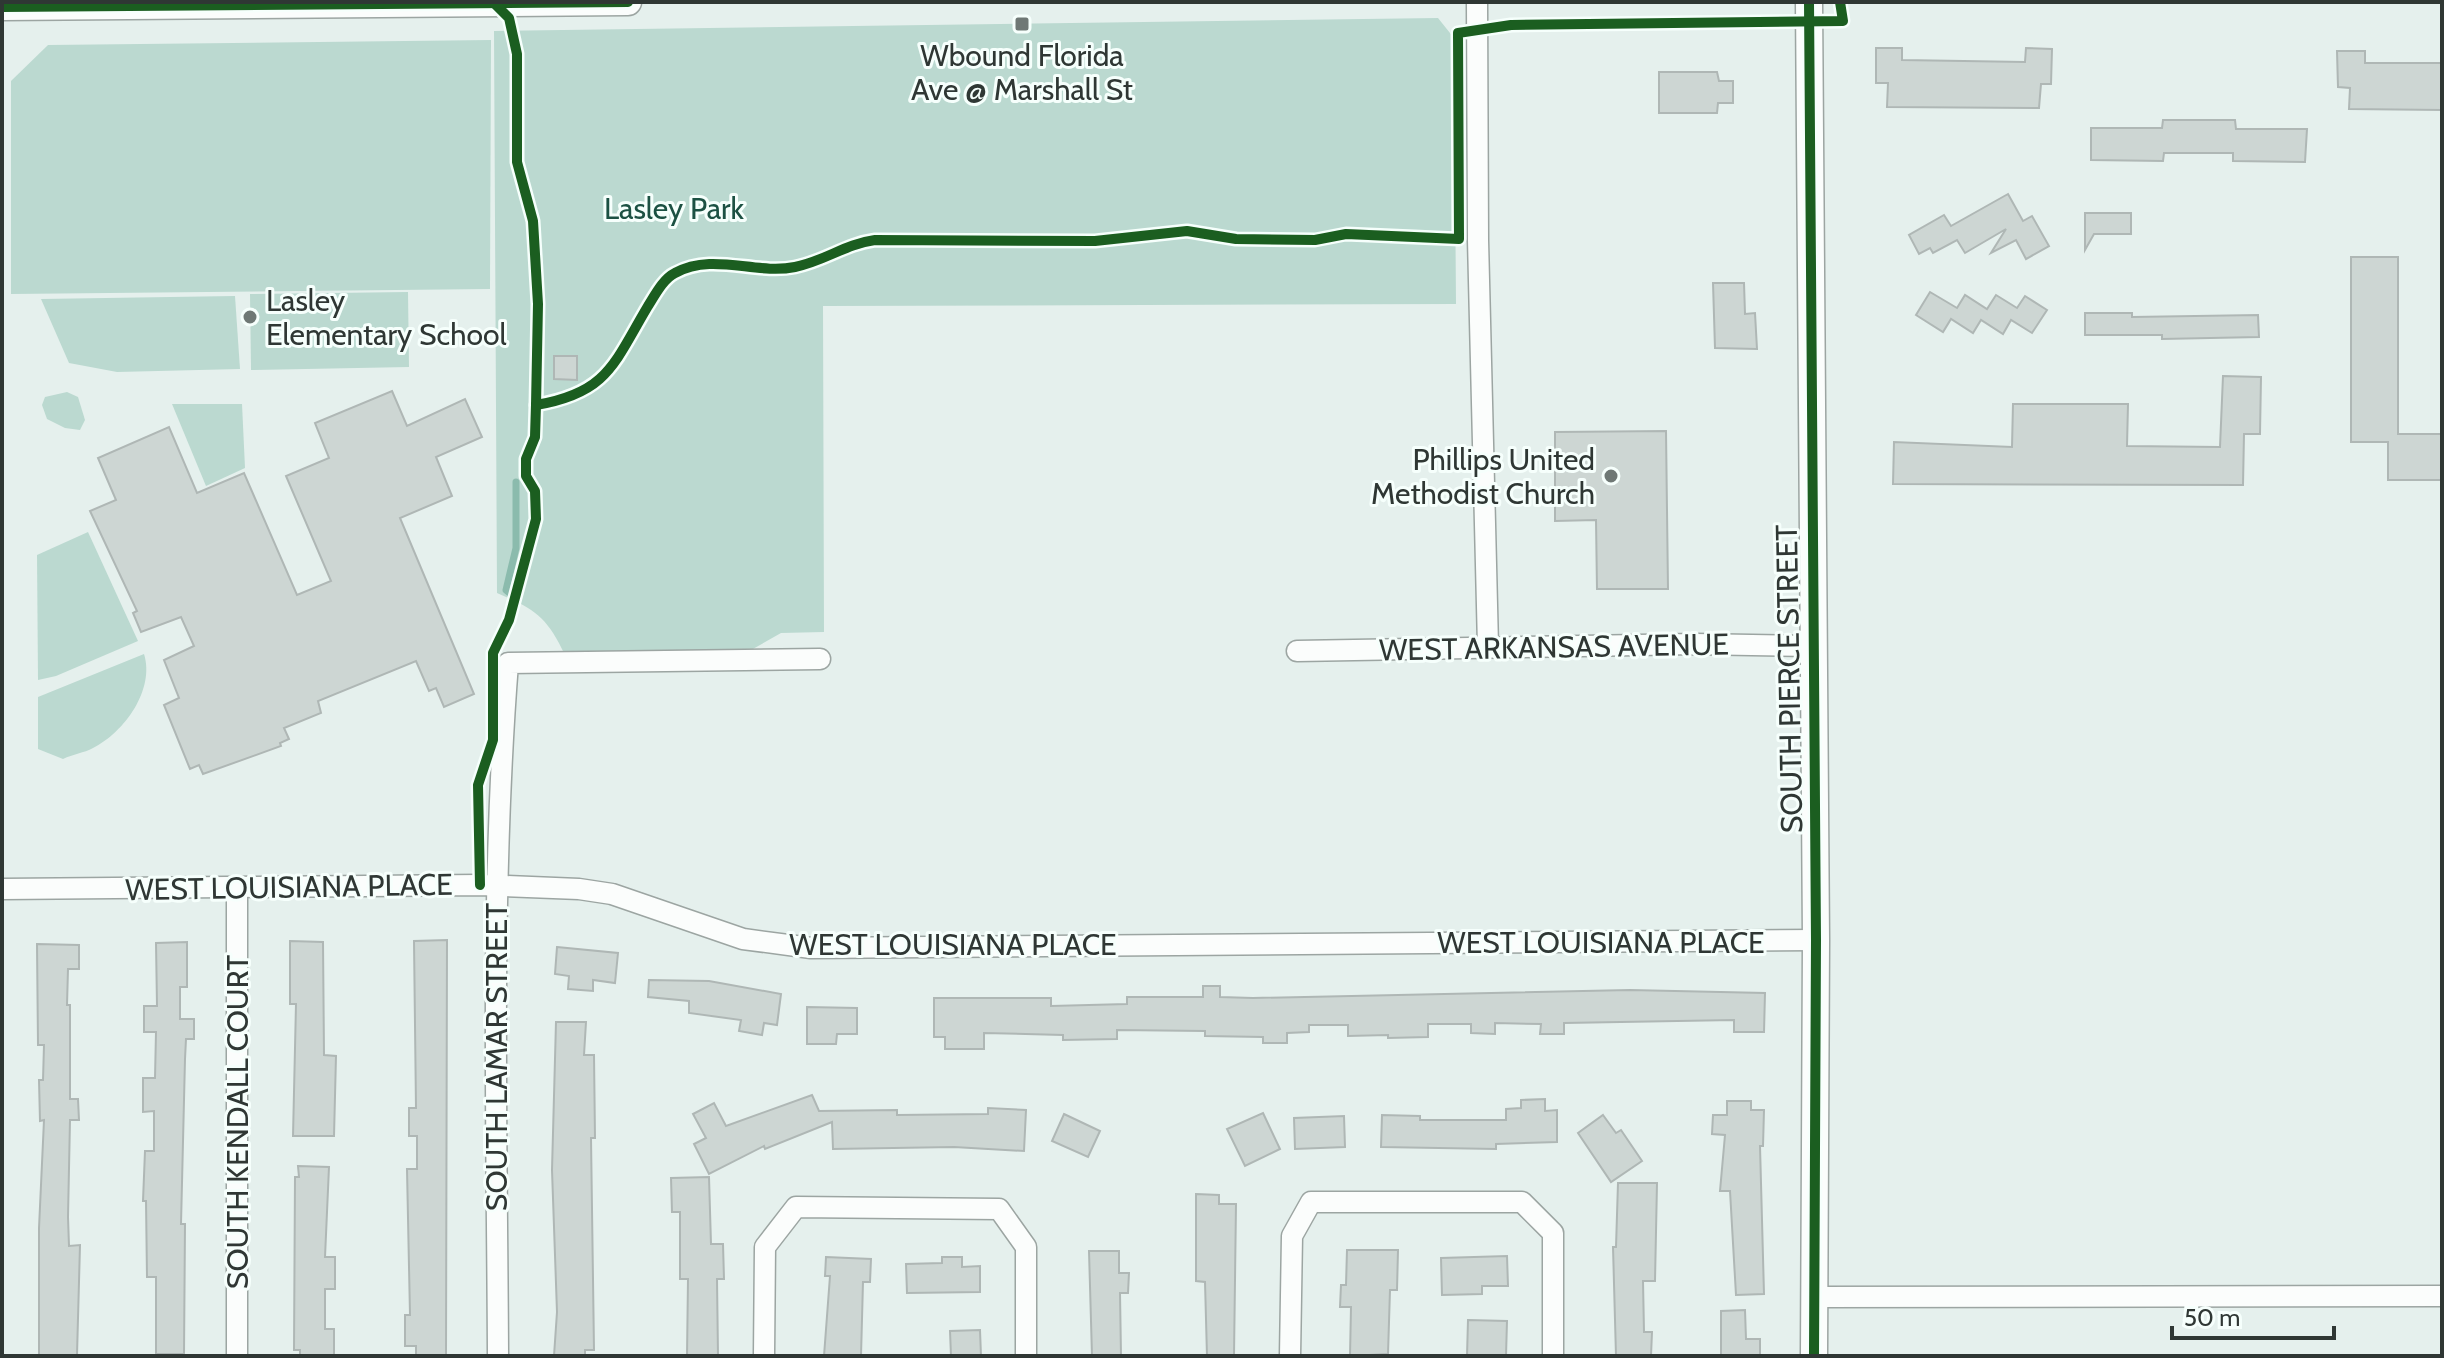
<svg xmlns="http://www.w3.org/2000/svg" width="2444" height="1358" viewBox="0 0 2444 1358" font-family="Cabin,sans-serif">
<style>
.green{fill:#bbd9d0}
.lines{fill:none;stroke-linecap:round;stroke-linejoin:round}
.stream{stroke:#8bbbad;stroke-width:7}
.building{fill:#cdd6d3;stroke:#afb7b5;stroke-width:2}
.minor-casing{stroke:#9ca5a2;stroke-width:23}
.tertiary-casing{stroke:#9ca5a2;stroke-width:29}
.minor{stroke:#fbfdfc;stroke-width:20}
.tertiary{stroke:#fbfdfc;stroke-width:26}
.cycleway-casing{stroke:#f6fffc;stroke-width:15}
.cycleway{stroke:#1b5e20;stroke-width:10}
.poi-dot{fill:#6f7875;stroke:#f6fffc;stroke-width:3}
.labels{text-anchor:middle;dominant-baseline:central;stroke-width:6;stroke-linejoin:round;paint-order:stroke}
.poi-label{font-size:30px;fill:#2f3734;stroke:#f6fffc}
.park-label{font-size:30px;fill:#1c5143;stroke:#f6fffc}
.street-label{font-size:30px;fill:#2f3734;stroke:#f6fffc}
</style>
<rect width="100%" height="100%" fill="#e5f0ed"/>
<g class="green">
<path d="M1438 18 1454 38 1456 304 823 306 824 632 781 633 744 654 565 655C547 617 535 609 497 593L494 31Z"/>
<path d="M491 40 490 289 11 294V81L48 45Z"/>
<path d="M408 292 409 367 251 370 250 294Z"/>
<path d="M235 296 240 369 117 372 69 363 41 299Z"/>
<path d="M67 392 78 397 85 420 80 430 65 428 47 419 42 405 45 397Z"/>
<path d="M172 404H242L245 468 206 486Z"/>
<path d="M88 532 138 641 56 676 38 680 37 555Z"/>
<path d="M144 654C155 689 125 732 93 748 84 753 73 754 63 759L38 749V697Z"/>
</g>
<g class="lines">
<path class="stream" d="M512 595 506 590 516 548V482"/>
</g>
<g class="building">
<path d="M1876 48H1902V60L2025 62 2026 48 2052 49 2051 84H2041L2039 108 1887 107 1888 83H1876Z"/>
<path d="M2337 51H2365V63H2442V110L2349 109 2350 88 2338 87Z"/>
<path d="M1659 72H1717L1719 81H1733V103H1718L1717 113H1659Z"/>
<path d="M2163 120H2235L2236 129H2307L2305 162 2233 161V153H2164L2163 161 2091 160V128H2162Z"/>
<path d="M2008 194 2023 221 2032 216 2049 246 2026 259 2016 240 1991 253 2006 229 1965 253 1957 240 1933 253 1930 248 1919 254 1909 235 1944 215 1951 226Z"/>
<path d="M2085 213H2131V234H2094L2085 250Z"/>
<path d="M2351 257H2398V434H2442V480H2388V442H2351Z"/>
<path d="M1713 283H1744L1745 314 1755 313 1757 349 1715 348Z"/>
<path d="M1930 292 1957 308 1965 295 1987 309 1996 295 2017 308 2025 296 2047 310 2032 333 2011 320 2003 334 1981 320 1973 333 1951 319 1943 332 1916 315Z"/>
<path d="M2085 313H2132V317L2258 315 2259 337 2162 339V335H2085Z"/>
<path d="M554 356H577V380L554 379Z"/>
<path d="M2223 376 2261 377 2260 434H2244L2243 485 1893 484 1894 442 2012 447 2013 404H2128L2127 446 2220 447Z"/>
<path d="M392 391 407 426 465 399 482 437 436 457 452 496 400 518 474 694 444 707 436 688 429 691 416 661 318 701 321 713 284 728 289 739 280 743 281 746 203 774 199 765 190 769 164 705 179 698 164 660 194 646 181 617 141 632 133 613 137 611 90 511 116 500 98 458 169 427 197 493 244 473 297 595 331 581 286 476 329 458 315 423Z"/>
<path d="M1666 431 1668 589H1597L1596 520 1555 521V432Z"/>
<path d="M447 940 446 1356H416V1346H405V1315H410L407 1169H417V1136H409V1108H416L414 941Z"/>
<path d="M290 941 323 942 324 1055 336 1056 334 1136H293L296 1004H290Z"/>
<path d="M187 942V987H180V1019H194V1039H186L185 1059 181 1224H185L184 1354H156V1277H147L146 1201H143L145 1151H154V1111L143 1112V1078H155L156 1032H144V1006H157L156 943Z"/>
<path d="M37 944 79 945V969H68L67 1005H70V1099H78L79 1120H70L68 1217 69 1246 80 1245 77 1355H39V1228L44 1120 40 1121 39 1080H43L44 1045H38Z"/>
<path d="M557 947 618 953 615 983 593 980V991L568 989 569 976 555 974Z"/>
<path d="M649 980 709 981 781 994 777 1025 764 1023 762 1035 739 1031 741 1020 689 1013V1001L648 997Z"/>
<path d="M1203 986H1220V997L1253 998 1630 990 1765 993 1764 1032H1734V1020L1564 1023V1034H1540L1541 1024 1495 1023V1034L1471 1033V1024H1428V1037L1388 1038V1035L1348 1036V1025H1309V1032L1287 1033V1043H1263V1037L1205 1036V1031L1117 1030V1039L1063 1040V1035L984 1033V1049H945V1037H934V998H1051V1006L1127 1004V997H1203Z"/>
<path d="M807 1007 857 1008V1034H837L836 1044H807Z"/>
<path d="M556 1022H586L584 1055H594L595 1138H591L594 1350H585V1356H554L557 1312 552 1170Z"/>
<path d="M812 1095 819 1111 897 1110V1115L988 1114V1108L1026 1110 1024 1151 954 1147 833 1149 832 1122 765 1149 764 1146 709 1174 694 1144 706 1138 693 1114 714 1103 726 1126Z"/>
<path d="M1545 1099V1111L1557 1110V1142L1496 1144V1149L1381 1147 1382 1115 1420 1116V1120H1506V1109L1521 1108V1100Z"/>
<path d="M1727 1101H1751V1110H1764L1763 1146H1760L1764 1294 1736 1295 1730 1191H1720L1725 1135 1712 1134 1713 1115H1727Z"/>
<path d="M1263 1113 1280 1149 1245 1166 1227 1129Z"/>
<path d="M1064 1114 1100 1131 1088 1157 1052 1141Z"/>
<path d="M1603 1115 1616 1133 1621 1130 1642 1161 1611 1182 1578 1133Z"/>
<path d="M1344 1116 1345 1147 1295 1149 1294 1118Z"/>
<path d="M298 1166 329 1167 325 1257H335V1289H325V1329H334V1356H300V1350H294L295 1177H299Z"/>
<path d="M709 1177 711 1244H723L724 1279H717L718 1356H687L688 1279H680V1212H672L671 1178Z"/>
<path d="M1618 1183H1657L1655 1281H1643L1644 1332H1652L1651 1356H1616L1613 1247H1616Z"/>
<path d="M1196 1194 1219 1195V1204H1236L1234 1356H1207L1205 1282 1196 1281Z"/>
<path d="M1347 1250H1398L1397 1290H1390L1388 1354 1350 1356 1351 1307H1340L1341 1285H1346Z"/>
<path d="M1089 1251H1119V1273H1129L1128 1293H1120L1121 1356H1092Z"/>
<path d="M1507 1256 1508 1286H1482V1294L1442 1295 1441 1258Z"/>
<path d="M826 1257 871 1259 870 1282H863L861 1356H824L830 1276H825Z"/>
<path d="M942 1257H962V1267L980 1266V1292L907 1293 906 1264 942 1263Z"/>
<path d="M1745 1310 1746 1339H1760V1356H1721V1311Z"/>
<path d="M1468 1320 1507 1321 1506 1356H1467Z"/>
<path d="M980 1330 981 1356H951L950 1331Z"/>
</g>
<g class="lines">
<g class="minor-casing">
<g id="minor">
<path d="M1477 2 1478 240 1488 646"/>
<path d="M1297 651 1695 644 1812 646"/>
<path d="M2 889 480 885 579 889 612 894 743 939 811 948 1816 940"/>
<path d="M1813 1297 2442 1296"/>
<path d="M237 1356V887"/>
<path d="M498 1356C497 1125 490 893 508 663L820 659"/>
<path d="M764 1356 765 1247 796 1207 999 1209 1026 1247V1356"/>
<path d="M1290 1356 1292 1236 1311 1202H1522L1553 1233V1356"/>
</g>
</g>
<g class="tertiary-casing">
<g id="tertiary">
<path d="M1809 2 1816 940 1814 1356"/>
<path d="M2 7 628 2"/>
</g>
</g>
<use href="#minor" class="minor"/>
<use href="#tertiary" class="tertiary"/>
<g class="cycleway-casing">
<g id="cycleway">
<path d="M1809 2 1816 940 1814 1356"/>
<path d="M2 7 628 2"/>
<path d="M536 405C608 393 614 363 648 306 655 295 663 279 675 273 713 252 755 275 795 267 825 261 845 244 875 240L1095 241 1187 231 1236 239 1315 240 1346 234 1459 239 1458 33 1511 25 1843 21 1840 2"/>
<path d="M480 885 478 785 493 740V653L509 620 536 519 535 491 526 476V459L535 437 536 405 538 304 533 221 517 162V54L509 18 494 3"/>
</g>
</g>
<use href="#cycleway" class="cycleway"/>
</g>
<g class="poi-dot">
<rect x="1014" y="16" width="16" height="16" rx="4"/>
<circle cx="250" cy="317" r="8"/>
<circle cx="1611" cy="476" r="8"/>
</g>
<g class="labels">
<g class="poi-label">
<text x="1022" y="55">Wbound Florida<tspan x="1022" dy="34">Ave @ Marshall St</tspan></text>
<text x="266" y="300" text-anchor="start">Lasley<tspan x="266" dy="34">Elementary School</tspan></text>
<text x="1595" y="459" text-anchor="end">Phillips United<tspan x="1595" dy="34">Methodist Church</tspan></text>
</g>
<g class="park-label">
<text x="674" y="208">Lasley Park</text>
</g>
<g class="street-label">
<text transform="translate(1554 647) rotate(-1)">WEST ARKANSAS AVENUE</text>
<text transform="translate(1789 679) rotate(-91)">SOUTH PIERCE STREET</text>
<text transform="translate(289 887) rotate(-1)">WEST LOUISIANA PLACE</text>
<text x="1601" y="942">WEST LOUISIANA PLACE</text>
<text x="953" y="944">WEST LOUISIANA PLACE</text>
<text transform="translate(496 1057) rotate(-90)">SOUTH LAMAR STREET</text>
<text transform="translate(237 1122) rotate(-90)">SOUTH KENDALL COURT</text>
</g>
</g>
<rect width="2444" height="1358" fill="none" stroke="#2f3734" stroke-width="8"/>
<path d="M2172 1326v12h162v-12" fill="none" stroke="#2f3734" stroke-width="4"/>
<text x="2184" y="1326" font-size="24" fill="#2f3734" stroke="#f6fffc" stroke-width="6" paint-order="stroke">50 m</text>
</svg>
